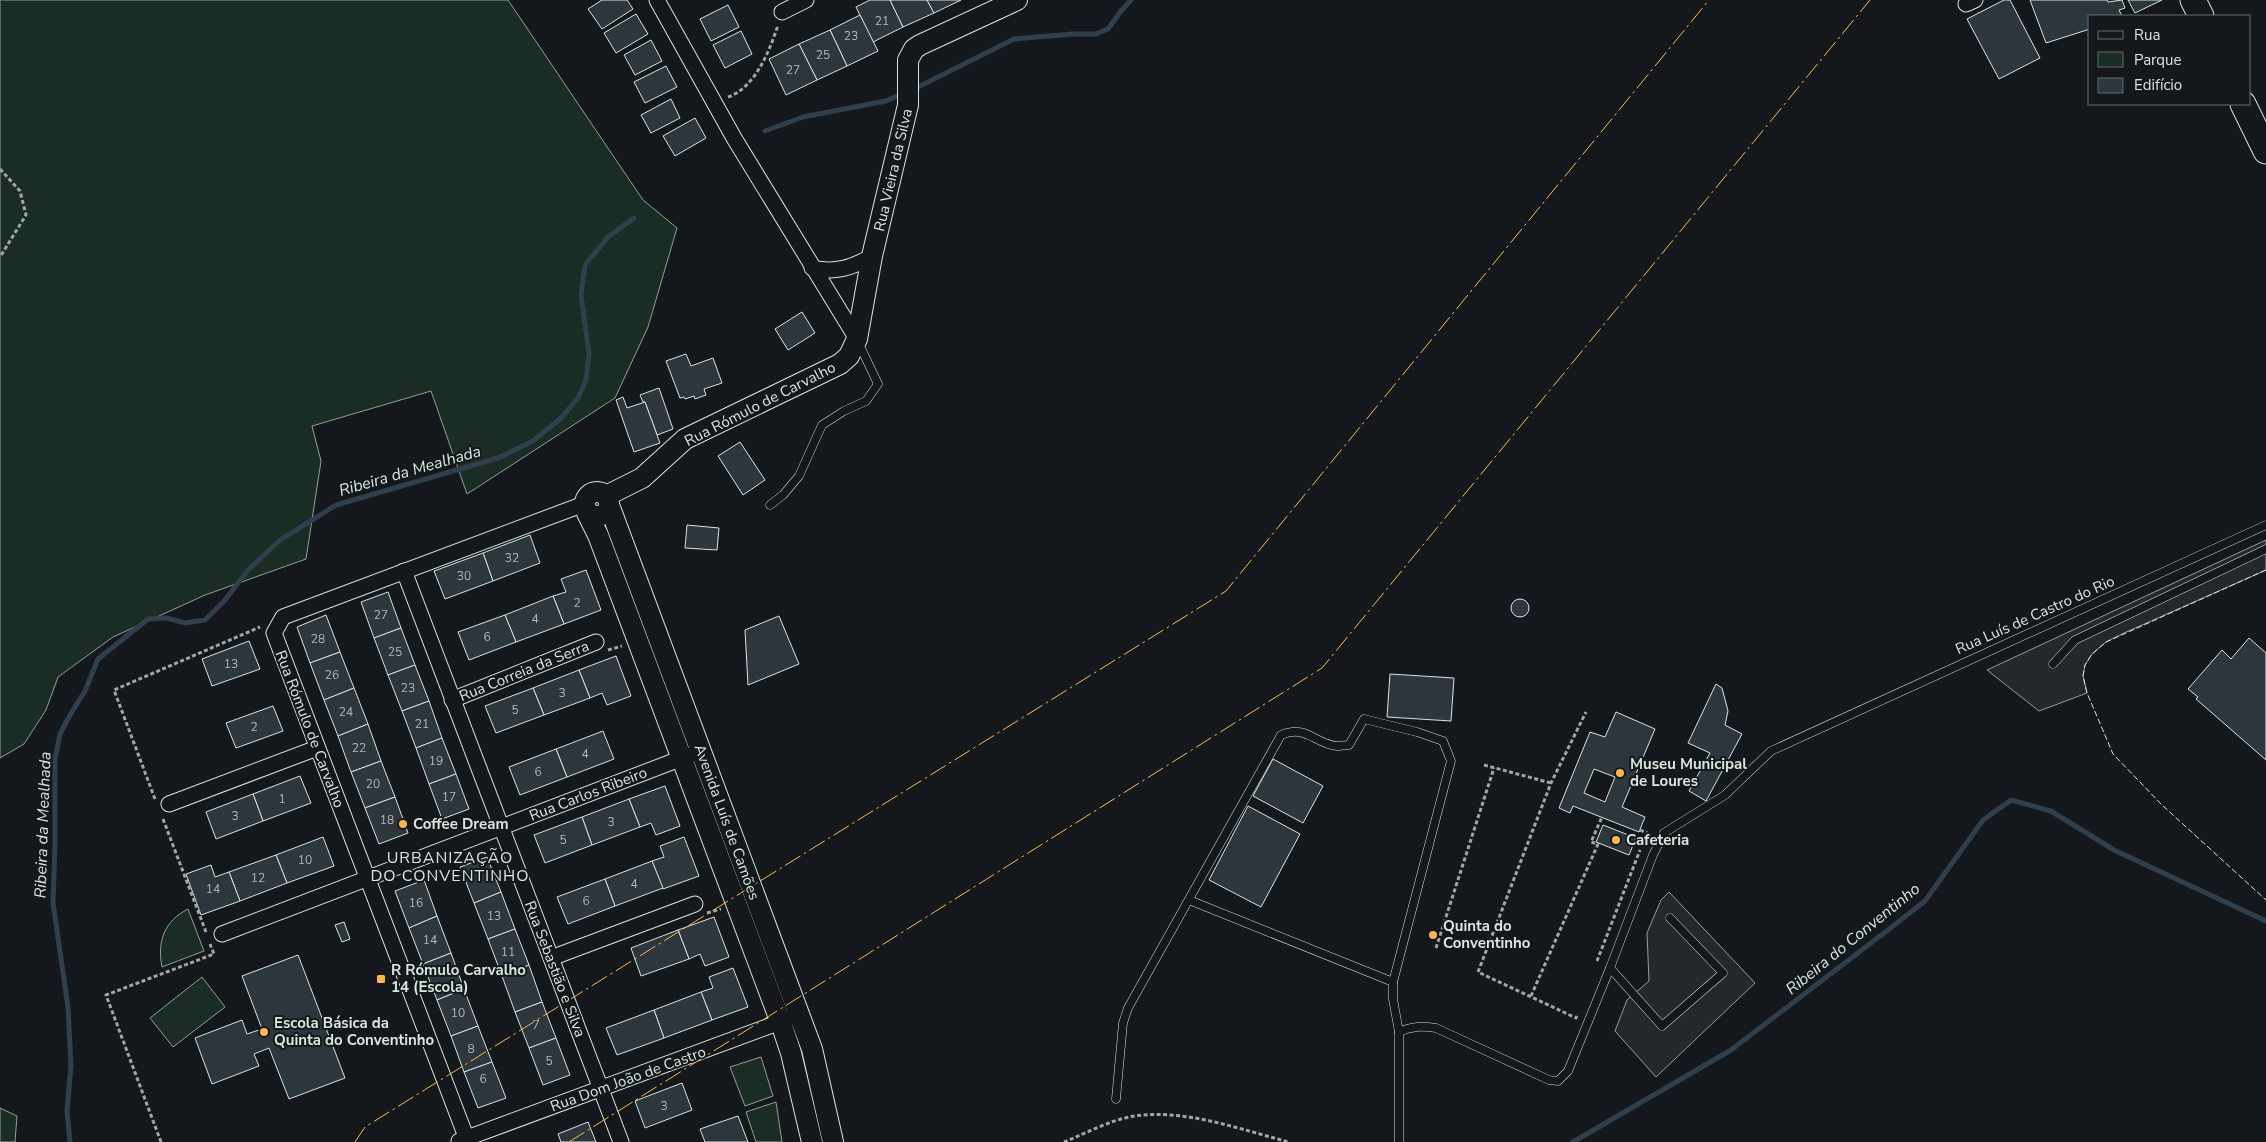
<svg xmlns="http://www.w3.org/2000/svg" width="2266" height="1142" viewBox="0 0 2266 1142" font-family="'Nunito Sans',sans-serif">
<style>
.green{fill:#1a2d24;stroke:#939e99}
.parking{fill:#24282b;stroke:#939e99}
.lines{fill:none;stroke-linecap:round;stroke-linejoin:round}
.stream{stroke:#2f3f4d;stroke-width:5}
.building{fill:#2c363c;stroke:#d8e6dc;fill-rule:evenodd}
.service-casing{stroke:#d8e6dc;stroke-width:9}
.minor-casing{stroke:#d8e6dc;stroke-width:17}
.tertiary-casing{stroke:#d8e6dc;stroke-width:22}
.primary-casing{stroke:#d8e6dc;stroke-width:27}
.path{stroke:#9da8a2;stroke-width:3;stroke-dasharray:4 2.5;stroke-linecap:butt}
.service{stroke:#14181c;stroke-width:8}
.minor{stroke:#14181c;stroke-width:15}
.tertiary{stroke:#14181c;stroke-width:20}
.primary{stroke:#14181c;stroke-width:25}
.fence{stroke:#d8e6dc;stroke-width:1;stroke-dasharray:6 2.5;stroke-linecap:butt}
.power{stroke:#ffb74d;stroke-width:1;stroke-dasharray:18 4 2.5 4;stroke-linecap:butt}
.poi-dot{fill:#ffb74d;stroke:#14181c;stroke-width:2}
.labels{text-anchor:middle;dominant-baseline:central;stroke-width:4;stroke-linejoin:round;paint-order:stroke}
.number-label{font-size:12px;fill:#adbab4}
.street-label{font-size:15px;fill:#d8e6dc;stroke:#14181c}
.poi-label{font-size:15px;font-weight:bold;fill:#d8e6dc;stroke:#14181c;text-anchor:start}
.water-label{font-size:16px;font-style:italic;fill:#d8e6dc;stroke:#14181c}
.neighbourhood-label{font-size:16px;letter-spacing:1px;fill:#d8e6dc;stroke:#14181c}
</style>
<rect width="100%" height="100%" fill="#14181c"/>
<g class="green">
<path d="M0 0H508L643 200 677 228 648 327 615 398 467 494 431 391 312 426 321 461 306 559 205 595 113 637 58 677 46 710 24 744 0 758Z"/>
<path d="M188 909 204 951 162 967C157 942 164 921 188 909Z"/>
<path d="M202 977 225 1007 173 1047 150 1018Z"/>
<path d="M761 1057 773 1096 745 1106 730 1067Z"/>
<path d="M776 1102 782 1142H756L746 1112Z"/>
<path d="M0 1108 17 1116 15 1142H0Z"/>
</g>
<g class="parking">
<path d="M2266 540V570L2124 633 2106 642 2092 654 2085 665 2083 676 2087 693 2039 711 1987 670Z"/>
<path d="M1669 892 1755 983 1656 1077 1615 1031 1627 1000 1649 981 1647 933 1661 900Z"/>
</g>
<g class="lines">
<g class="stream">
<path d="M912 90 1014 39 1073 34H1096L1108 29 1121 11 1131 0"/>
<path d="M765 131 803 117 886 101 904 93"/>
<path d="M70 1142 67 1111 71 1066 68 1007 53 903 55 845V759L60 734 70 715 85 691 98 659 148 619 167 618 185 623 205 620 225 600 248 570 280 540 336 505 498 458 533 441 561 418 578 398 586 380 589 354 581 295 585 265 608 237 634 218"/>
<path d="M1573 1142 1731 1050 1884 933 1925 901 1983 820 2011 800 2051 811 2114 850 2266 921"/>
</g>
</g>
<g class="building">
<path d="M602 0H627L633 9 602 29 588 9Z"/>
<path d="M870 0H890L903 27 873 42 856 7Z"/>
<path d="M890 0H927L934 13 903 27Z"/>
<path d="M927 0H961L934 13Z"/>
<path d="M2004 0H2010L2040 58 1999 79 1967 19Z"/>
<path d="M2030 0H2107L2108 2 2122 0 2125 8 2119 10 2122 16H2090V29L2046 43Z"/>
<path d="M2128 0H2162L2135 13Z"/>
<path d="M728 5 739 27 711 41 700 19Z"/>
<path d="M636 14 648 34 616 53 604 33Z"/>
<path d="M860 15 878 51 847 66 830 30Z"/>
<path d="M830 30 847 66 817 80 799 44Z"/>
<path d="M741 31 752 54 725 68 713 45Z"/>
<path d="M651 40 662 61 635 75 624 55Z"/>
<path d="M799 44 817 80 786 95 769 59Z"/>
<path d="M666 66 677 87 645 103 634 82Z"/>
<path d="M671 99 680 118 651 133 641 115Z"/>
<path d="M695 118 706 138 675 156 663 136Z"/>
<path d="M802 312 815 333 788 350 775 329Z"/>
<path d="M686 354 691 366 713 358 722 383 704 389 706 395 695 399 694 396 685 399 684 397 680 398 666 361Z"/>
<path d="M659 388 673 429 657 435 645 402H643L640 395Z"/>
<path d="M623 397 627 408 645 402 660 443 634 452 616 400Z"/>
<path d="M740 442 765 480 743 495 718 456Z"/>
<path d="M687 525 719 528 717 550 685 548Z"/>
<path d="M530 535 540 563 493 581 483 553Z"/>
<path d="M483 553 493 581 445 599 434 571Z"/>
<path d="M586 570 601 610 564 624 553 596 566 592 561 579Z"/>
<path d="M388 592 401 628 374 638 361 602Z"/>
<path d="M553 596 564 624 516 642 505 615Z"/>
<circle cx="1520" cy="608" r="9"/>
<path d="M326 615 340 652 310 663 297 627Z"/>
<path d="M505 615 516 642 469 660 458 632Z"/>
<path d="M779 616 799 664 748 685 745 630Z"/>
<path d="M401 628 415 665 388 675 374 638Z"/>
<path d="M2249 638 2266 653V760L2196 699 2198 697 2188 689 2222 650 2231 659Z"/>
<path d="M249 641 260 669 212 686 202 659Z"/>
<path d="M340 652 354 688 324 700 310 663Z"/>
<path d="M616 656 631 696 607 705 602 693 590 698 579 670Z"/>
<path d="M415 665 429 701 402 711 388 675Z"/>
<path d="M579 670 590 698 544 715 533 688Z"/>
<path d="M1390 674 1454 678 1451 721 1387 717Z"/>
<path d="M1716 684 1722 688 1728 711 1725 725 1742 734 1706 801 1689 791 1710 753 1688 743Z"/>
<path d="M354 688 368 724 338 736 324 700Z"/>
<path d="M533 688 544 715 496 733 485 706Z"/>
<path d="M429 701 442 738 416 748 402 711Z"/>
<path d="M273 706 283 731 236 748 226 723Z"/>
<path d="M1616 712 1655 729 1622 807 1645 817 1639 832 1573 806 1570 813 1559 808 1590 732 1605 737ZM1594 769 1615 777 1605 802 1584 793Z"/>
<path d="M368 724 381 761 351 772 338 736Z"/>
<path d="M603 731 614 759 567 777 556 749Z"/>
<path d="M442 738 456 774 429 784 416 748Z"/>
<path d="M556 749 567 777 520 795 509 767Z"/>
<path d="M1273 759 1323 786 1303 823 1253 796Z"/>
<path d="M381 761 395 797 365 808 351 772Z"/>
<path d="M456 774 469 809 442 819 429 784Z"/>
<path d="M300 776 311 803 263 821 253 794Z"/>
<path d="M665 786 680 826 656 835 651 823 640 827 629 799Z"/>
<path d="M253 794 263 821 216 839 206 812Z"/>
<path d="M395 797 408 833 379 844 365 808Z"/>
<path d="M629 799 640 827 592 845 582 817Z"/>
<path d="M1248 806 1300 834 1261 907 1209 880Z"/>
<path d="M582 817 592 845 545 863 534 835Z"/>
<path d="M1603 825 1636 838 1629 855 1596 842Z"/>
<path d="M323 837 334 866 287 883 276 855Z"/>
<path d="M684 837 699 876 663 889 652 861 664 857 660 846Z"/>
<path d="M276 855 287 883 240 901 229 872Z"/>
<path d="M487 857 501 892 474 903 460 867Z"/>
<path d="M652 861 663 888 615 906 605 879Z"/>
<path d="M211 865 215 877 229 872 240 901 201 915 186 874Z"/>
<path d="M605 879 615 906 568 924 557 897Z"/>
<path d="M424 880 437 916 409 928 395 891Z"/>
<path d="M501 892 515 929 488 939 474 903Z"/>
<path d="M437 916 451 953 423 964 409 928Z"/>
<path d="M714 917 729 957 705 966 700 954 689 959 678 930Z"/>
<path d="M344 922 350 939 342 942 335 925Z"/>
<path d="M515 929 529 965 502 976 488 939Z"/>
<path d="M678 930 689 959 641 976 631 948Z"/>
<path d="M451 953 464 989 437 1000 423 964Z"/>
<path d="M298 955 345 1078 289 1099 269 1048 254 1054 259 1066 212 1084 195 1038 242 1020 247 1034 262 1029 242 976Z"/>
<path d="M529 965 542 1002 515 1012 502 976Z"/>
<path d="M733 968 748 1007 712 1020 701 992 713 988 709 977Z"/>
<path d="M464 989 478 1026 451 1036 437 1000Z"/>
<path d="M701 992 712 1020 664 1038 654 1010Z"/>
<path d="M542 1002 556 1038 529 1048 515 1012Z"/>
<path d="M654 1010 664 1038 617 1055 606 1028Z"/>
<path d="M478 1026 492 1062 464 1072 451 1036Z"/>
<path d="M556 1038 570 1075 543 1085 529 1048Z"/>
<path d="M492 1062 506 1098 478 1108 464 1072Z"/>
<path d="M682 1083 692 1110 645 1128 635 1101Z"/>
<path d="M738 1116 748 1142H705L700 1129Z"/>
<path d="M588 1122 596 1142H561L558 1134Z"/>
</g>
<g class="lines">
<g class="service-casing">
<g id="service">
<path d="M770 505 783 495 799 476 822 425 844 411 866 401 878 384 859 344"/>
<path d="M2053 664 2075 640 2266 549"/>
<path d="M1189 900 1393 982"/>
<path d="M1670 918 1723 973 1662 1026 1610 968 1653 855 1664 833 1725 795 1771 751 2266 525"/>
<path d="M1116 1099 1123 1023 1128 1008 1281 735C1306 724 1315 744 1337 746 1341 746 1345 745 1349 745L1364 719 1417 732 1443 741 1451 761 1393 982V999L1399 1032"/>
<path d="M1399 1142V1032C1412 1026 1422 1026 1436 1028L1549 1080 1558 1081 1568 1071 1610 968"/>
</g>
</g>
<g class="minor-casing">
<g id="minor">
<path d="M657 0 734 138 857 339"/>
<path d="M1966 4 1975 0"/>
<path d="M782 12 806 0"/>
<path d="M812 268C835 273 852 268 872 256"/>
<path d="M404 571 621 1142"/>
<path d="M452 700 596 642"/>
<path d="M169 804 317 748"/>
<path d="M222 934 690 755"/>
<path d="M551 958 695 904"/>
<path d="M459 1141 791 1018"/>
<path d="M468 1142 274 633 283 617 584 504"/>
</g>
</g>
<g class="tertiary-casing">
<g id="tertiary">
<circle cx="597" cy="504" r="12"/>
<path d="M606 496 642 478 685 439 840 364 849 356 857 339 872 256 908 105V60L914 49 920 45 1017 0"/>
<path d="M609 505 812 1049 833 1142"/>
<path d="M587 513 598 535 781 1023 791 1053 812 1142"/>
</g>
</g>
<g class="primary-casing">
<g id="primary">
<path d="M2193 0 2201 16"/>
<path d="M2243 104 2266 151"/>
</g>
</g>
<g class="path">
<path d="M728 97C755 88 770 50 778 25"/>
<path d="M0 169 20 191 26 215 0 257"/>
<path d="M608 650 622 646"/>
<path d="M1484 765 1551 783"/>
<path d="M155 799 114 690 260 627"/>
<path d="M163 819 206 932"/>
<path d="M1640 830 1652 835"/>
<path d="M707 913 721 909"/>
<path d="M1436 948 1494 768"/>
<path d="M1597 961 1640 850"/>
<path d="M1531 996 1598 844 1591 842 1602 817"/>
<path d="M1577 1016 1576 1018 1478 972 1551 783 1586 712"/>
<path d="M161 1142 106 995 214 954 210 944"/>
<path d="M1064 1142C1089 1132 1115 1117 1143 1115 1192 1111 1242 1130 1289 1142"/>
</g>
<use href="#service" class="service"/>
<use href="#minor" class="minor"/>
<use href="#tertiary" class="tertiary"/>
<use href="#primary" class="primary"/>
<path class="fence" d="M2266 570 2106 642 2092 654 2085 665 2083 676 2087 693 2113 754 2162 805 2266 900"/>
<g class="power">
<path d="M355 1142 365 1127 1226 591 1709 0"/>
<path d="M569 1142 1322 668 1870 0"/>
</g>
</g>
<g class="poi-dot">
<circle cx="1620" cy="773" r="5"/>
<circle cx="403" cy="824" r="5"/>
<circle cx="1616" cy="840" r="5"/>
<circle cx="1433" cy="935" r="5"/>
<rect x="376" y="974" width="10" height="10" rx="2.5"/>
<circle cx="264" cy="1032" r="5"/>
</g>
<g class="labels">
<g class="number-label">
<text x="882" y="21">21</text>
<text x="851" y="36">23</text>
<text x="823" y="55">25</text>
<text x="793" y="70">27</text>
<text x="512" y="558">32</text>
<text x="464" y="576">30</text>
<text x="577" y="603">2</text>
<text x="381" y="615">27</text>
<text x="535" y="619">4</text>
<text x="487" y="637">6</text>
<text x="318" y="639">28</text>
<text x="395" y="652">25</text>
<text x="231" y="664">13</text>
<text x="332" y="675">26</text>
<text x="408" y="688">23</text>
<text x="562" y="693">3</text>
<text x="515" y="710">5</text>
<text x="346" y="712">24</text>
<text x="422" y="724">21</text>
<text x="254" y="727">2</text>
<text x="359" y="748">22</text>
<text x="585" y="754">4</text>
<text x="436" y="761">19</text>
<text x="538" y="772">6</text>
<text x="373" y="784">20</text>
<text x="449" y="797">17</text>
<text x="282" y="799">1</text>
<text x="235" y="816">3</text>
<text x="387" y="820">18</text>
<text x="611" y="822">3</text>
<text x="563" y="840">5</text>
<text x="305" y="860">10</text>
<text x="258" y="878">12</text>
<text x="634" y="884">4</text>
<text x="213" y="889">14</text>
<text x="586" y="901">6</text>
<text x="416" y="903">16</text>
<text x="494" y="916">13</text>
<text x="430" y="940">14</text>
<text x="508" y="952">11</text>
<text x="458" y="1013">10</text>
<text x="536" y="1025">7</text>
<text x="471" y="1049">8</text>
<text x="549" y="1061">5</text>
<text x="483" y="1079">6</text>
<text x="664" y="1106">3</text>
</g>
<g class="street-label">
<text transform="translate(893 170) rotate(-77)">Rua Vieira da Silva</text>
<text transform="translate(760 404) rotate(-27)">Rua Rómulo de Carvalho</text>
<text transform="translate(2035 615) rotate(-24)">Rua Luís de Castro do Rio</text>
<text transform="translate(524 671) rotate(-22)">Rua Correia da Serra</text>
<text transform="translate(310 729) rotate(69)">Rua Rómulo de Carvalho</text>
<text transform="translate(588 794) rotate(-21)">Rua Carlos Ribeiro</text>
<text transform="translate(727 822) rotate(70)">Avenida Luís de Camões</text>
<text transform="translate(555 969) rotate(69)">Rua Sebastião e Silva</text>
<text transform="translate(628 1079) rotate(-20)">Rua Dom João de Castro</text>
</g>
<g class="poi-label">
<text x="1630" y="764">Museu Municipal<tspan x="1630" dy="17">de Loures</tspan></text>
<text x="413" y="824">Coffee Dream</text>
<text x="1626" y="840">Cafeteria</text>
<text x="1443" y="926">Quinta do<tspan x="1443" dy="17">Conventinho</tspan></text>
<text x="391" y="970">R Rómulo Carvalho<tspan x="391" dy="17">14 (Escola)</tspan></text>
<text x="274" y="1023">Escola Básica da<tspan x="274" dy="17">Quinta do Conventinho</tspan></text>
</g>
<g class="water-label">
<text transform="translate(410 471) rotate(-16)">Ribeira da Mealhada</text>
<text transform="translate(43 825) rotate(-88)">Ribeira da Mealhada</text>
<text transform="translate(1853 939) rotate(-39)">Ribeira do Conventinho</text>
</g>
<g class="neighbourhood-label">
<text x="450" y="858">URBANIZAÇÃO<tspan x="450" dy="18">DO CONVENTINHO</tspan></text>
</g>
</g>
<rect x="2088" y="15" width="162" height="90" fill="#14181c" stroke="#626a69"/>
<rect x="2098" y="31" width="25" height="8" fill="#14181c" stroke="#626a69"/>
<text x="2134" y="40" font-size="15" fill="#d8e6dc">Rua</text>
<rect x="2098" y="52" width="25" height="15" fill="#1a2d24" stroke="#626a69"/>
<text x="2134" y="65" font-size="15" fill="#d8e6dc">Parque</text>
<rect x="2098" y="78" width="25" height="15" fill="#2c363c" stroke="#626a69"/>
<text x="2134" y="90" font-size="15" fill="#d8e6dc">Edifício</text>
</svg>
